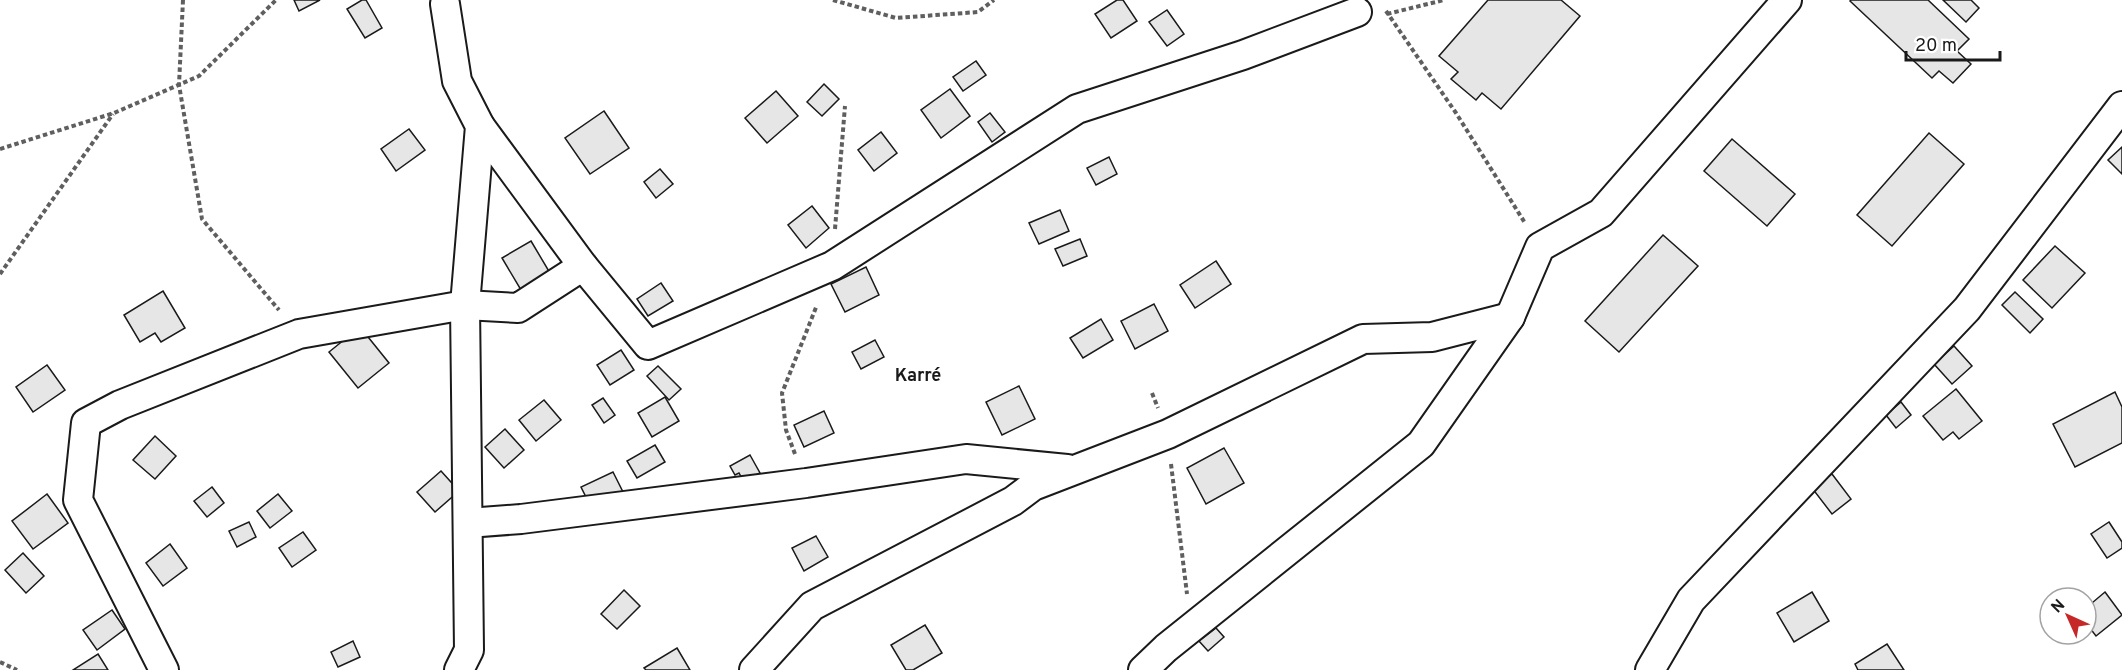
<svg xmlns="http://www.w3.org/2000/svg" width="2122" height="670" viewBox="0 0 2122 670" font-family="Overpass,sans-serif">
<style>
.building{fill:#e6e6e6;stroke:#1a1a1a;stroke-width:1.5}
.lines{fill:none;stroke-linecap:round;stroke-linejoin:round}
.minor-casing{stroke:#1a1a1a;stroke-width:32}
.path{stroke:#5f5f5f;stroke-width:4;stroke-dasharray:4.5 3;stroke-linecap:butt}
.minor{stroke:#fff;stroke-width:28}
.labels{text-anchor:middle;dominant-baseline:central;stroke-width:4.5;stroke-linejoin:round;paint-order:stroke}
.neighbourhood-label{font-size:18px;font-weight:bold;fill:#1a1a1a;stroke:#fff}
</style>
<rect width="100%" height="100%" fill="#fff"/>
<g class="building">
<path d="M294 0H320L299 11Z"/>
<path d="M362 0H366L382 28 365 38 347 9Z"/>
<path d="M1117 0H1123L1137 21 1111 38 1095 14Z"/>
<path d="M1488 0H1561L1580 16 1501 109 1482 93 1476 100 1451 79 1458 72 1439 56Z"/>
<path d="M1851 0H1928L1969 39 1957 51 1971 64 1953 83 1939 71 1932 78 1850 1Z"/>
<path d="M1943 0H1971L1979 8 1966 22Z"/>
<path d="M1167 10 1184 34 1167 46 1149 22Z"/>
<path d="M976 61 986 75 963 91 953 77Z"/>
<path d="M824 84 839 99 822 116 807 102Z"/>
<path d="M950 89 970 116 941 138 921 110Z"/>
<path d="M776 91 798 116 767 143 745 118Z"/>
<path d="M604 111 629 148 590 174 565 138Z"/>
<path d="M990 113 1005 132 992 142 978 122Z"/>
<path d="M409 129 425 150 396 171 381 149Z"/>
<path d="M881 132 897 153 874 171 858 150Z"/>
<path d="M1929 133 1964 164 1892 246 1857 215Z"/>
<path d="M1732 139 1795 194 1767 226 1704 171Z"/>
<path d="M2122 147V174L2108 160Z"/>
<path d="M1109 157 1117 174 1096 185 1087 168Z"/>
<path d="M660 169 673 184 656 198 644 182Z"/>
<path d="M812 206 829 228 806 248 788 225Z"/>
<path d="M1060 210 1069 231 1039 244 1029 223Z"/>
<path d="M1663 235 1698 266 1619 352 1585 321Z"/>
<path d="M1080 239 1087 256 1063 266 1055 249Z"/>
<path d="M531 241 550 273 521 290 502 258Z"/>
<path d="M2055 246 2085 273 2052 308 2023 280Z"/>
<path d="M1216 261 1231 284 1195 308 1180 285Z"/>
<path d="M866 267 879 295 845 312 831 284Z"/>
<path d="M661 283 673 301 648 316 637 299Z"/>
<path d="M163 291 185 328 161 342 155 333 140 342 124 315Z"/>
<path d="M2015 292 2043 319 2030 333 2002 305Z"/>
<path d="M1154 304 1168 331 1135 349 1121 321Z"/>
<path d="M1101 319 1113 340 1083 358 1070 338Z"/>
<path d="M360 327 389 363 358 388 329 352Z"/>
<path d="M875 340 884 357 861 369 852 352Z"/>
<path d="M1954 346 1972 366 1952 384 1934 364Z"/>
<path d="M621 350 634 370 610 385 597 365Z"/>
<path d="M47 365 65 390 33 412 16 387Z"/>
<path d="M658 366 681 389 669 400 647 376Z"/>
<path d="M1019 386 1035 419 1002 435 986 402Z"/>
<path d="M1956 389 1982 421 1959 439 1953 432 1943 440 1923 416Z"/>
<path d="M2115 392 2122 407V443L2075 467 2053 424Z"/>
<path d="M665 397 679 421 652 437 638 413Z"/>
<path d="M603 398 615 415 604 423 592 405Z"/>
<path d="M544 400 561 420 536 441 519 420Z"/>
<path d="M1901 402 1911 415 1896 428 1886 415Z"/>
<path d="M824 411 834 433 804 447 794 425Z"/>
<path d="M505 429 524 450 504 468 485 447Z"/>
<path d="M155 436 176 456 155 479 133 460Z"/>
<path d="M655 445 665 462 637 478 627 461Z"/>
<path d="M1224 448 1244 483 1206 504 1187 468Z"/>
<path d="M750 455 760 473 744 482 739 473 735 475 730 466Z"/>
<path d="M441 471 459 491 435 512 417 492Z"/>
<path d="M613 472 624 494 592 509 581 487Z"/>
<path d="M1832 474 1851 499 1832 514 1812 488Z"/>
<path d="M212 487 224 503 207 517 194 501Z"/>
<path d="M47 494 68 523 33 549 12 521Z"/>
<path d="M278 494 292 511 270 528 257 511Z"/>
<path d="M249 522 256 537 237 547 229 531Z"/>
<path d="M2109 522 2122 542V548L2107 558 2091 534Z"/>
<path d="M303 532 316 550 292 567 279 548Z"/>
<path d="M816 536 828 557 804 571 792 548Z"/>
<path d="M170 544 187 568 163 586 146 563Z"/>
<path d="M23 553 44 576 26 593 5 570Z"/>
<path d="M624 590 640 606 617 629 601 614Z"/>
<path d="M1812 592 1829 621 1794 642 1777 613Z"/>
<path d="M2105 592 2122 615 2096 636 2086 623V608Z"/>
<path d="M112 610 125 629 97 650 83 630Z"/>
<path d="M925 625 942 653 913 670H906L891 645Z"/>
<path d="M1216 628 1224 637 1208 651 1199 641Z"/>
<path d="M353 641 360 657 338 667 331 652Z"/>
<path d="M1887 644 1904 670H1858L1855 664Z"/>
<path d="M677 648 690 670H646L644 668Z"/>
<path d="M98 654 108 670H73Z"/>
</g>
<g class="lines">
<g class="minor-casing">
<g id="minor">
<path d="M445 4 457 81 480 126 465 305 469 650 459 670"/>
<path d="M480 126 583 266 648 345 832 266 1077 109 1243 55 1357 12"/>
<path d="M468 523 521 519 806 483 966 459 1067 469"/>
<path d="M164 670 78 500 86 423 120 405 299 334 465 305 518 308 583 266"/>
<path d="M754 670 812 606 1013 501 1033 486 1168 434 1363 339 1432 337 1510 317"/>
<path d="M1143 670 1166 648 1421 444 1510 317 1540 247 1601 213 1787 0"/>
<path d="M1650 670 1691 600 1967 309 2122 106"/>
</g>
</g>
<g class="path">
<path d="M183 0 179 85 202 219 279 310"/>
<path d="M833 0 896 18 978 12 994 0"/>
<path d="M1386 11 1456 113 1525 223"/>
<path d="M1387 14 1444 0"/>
<path d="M0 149 114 113 199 76 276 0"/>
<path d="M835 229 845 106"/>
<path d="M0 274 113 114"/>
<path d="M1152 393 1158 408"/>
<path d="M795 454 786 430 782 393 817 305"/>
<path d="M1171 464 1187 594"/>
<path d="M0 662 17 670"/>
</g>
<use href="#minor" class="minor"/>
</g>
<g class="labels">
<g class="neighbourhood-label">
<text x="918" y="376">Karré</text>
</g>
</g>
<g transform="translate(2068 616) rotate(315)"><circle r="28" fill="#ffffff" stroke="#a3a3a3" stroke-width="1.5"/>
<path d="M0-4.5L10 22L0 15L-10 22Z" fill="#c62828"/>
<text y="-9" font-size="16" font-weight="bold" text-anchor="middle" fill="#1a1a1a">N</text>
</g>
<path d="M1906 51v9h94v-9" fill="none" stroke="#1a1a1a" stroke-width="3"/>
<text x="1915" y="51" font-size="18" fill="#1a1a1a" stroke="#ffffff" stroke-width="4.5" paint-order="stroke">20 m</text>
</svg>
